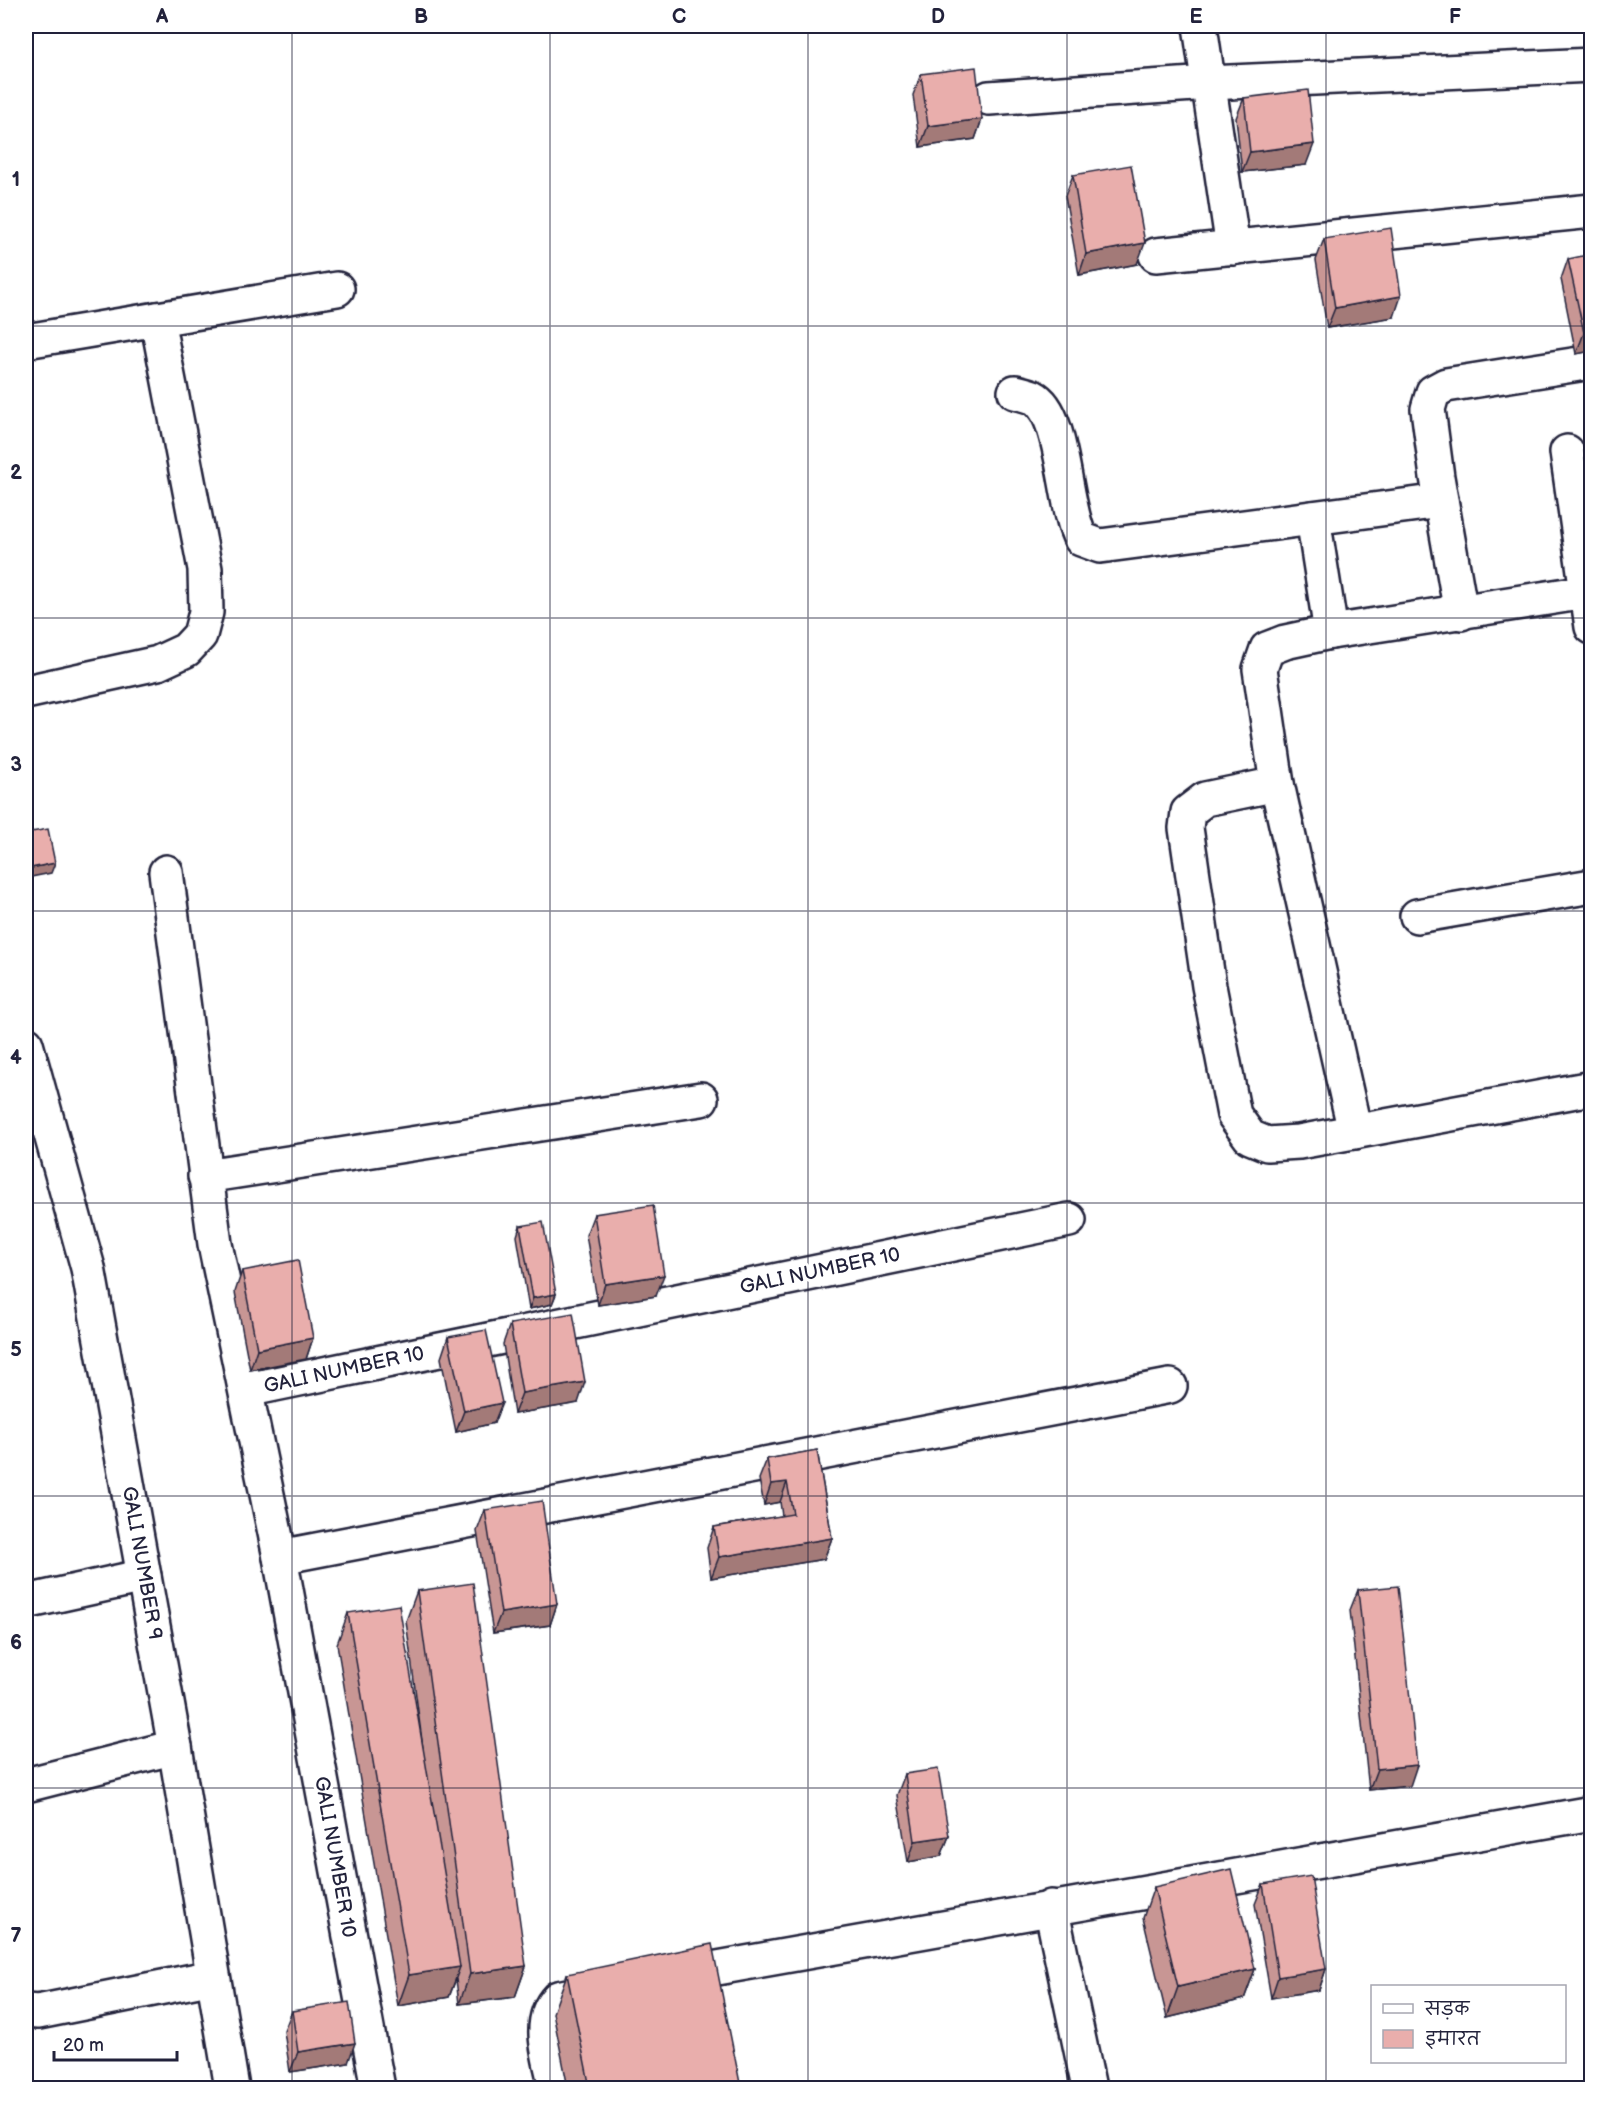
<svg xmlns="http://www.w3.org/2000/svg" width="1617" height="2114" viewBox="0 0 1617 2114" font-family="'Balsamiq Sans','Playpen Sans Deva',sans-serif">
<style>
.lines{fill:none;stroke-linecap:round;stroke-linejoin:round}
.street-casing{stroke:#22223b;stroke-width:38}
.secondary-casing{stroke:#22223b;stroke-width:38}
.street{stroke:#fff;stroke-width:33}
.secondary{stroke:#fff;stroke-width:33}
.wall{fill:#c89694;stroke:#22223b;stroke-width:1.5}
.shaded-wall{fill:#a37a78;stroke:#22223b;stroke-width:1.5}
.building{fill:#e9aeac;stroke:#22223b;stroke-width:1.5}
.grid{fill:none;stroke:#22223b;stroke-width:1.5;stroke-opacity:0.55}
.labels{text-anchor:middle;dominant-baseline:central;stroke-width:6;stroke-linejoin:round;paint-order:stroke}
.street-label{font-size:20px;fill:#22223b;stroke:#fff}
.neatline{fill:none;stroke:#22223b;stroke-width:2}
.grid-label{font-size:20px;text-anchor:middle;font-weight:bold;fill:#22223b}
</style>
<rect width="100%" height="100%" fill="#fff"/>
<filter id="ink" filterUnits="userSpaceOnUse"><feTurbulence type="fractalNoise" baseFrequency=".0167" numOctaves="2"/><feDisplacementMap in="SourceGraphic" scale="12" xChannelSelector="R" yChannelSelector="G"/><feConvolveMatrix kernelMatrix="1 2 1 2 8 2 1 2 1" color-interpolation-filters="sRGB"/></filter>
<g filter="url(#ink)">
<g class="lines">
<g class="street-casing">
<g id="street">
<path d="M1200 26 1233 248"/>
<path d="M989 98 1209 83 1592 65"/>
<path d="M1156 255 1592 211"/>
<path d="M26 341 337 289"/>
<path d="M1015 392C1020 393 1027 395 1033 397 1065 413 1063 507 1081 539L1100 546 1441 501"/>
<path d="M1567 452 1592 627"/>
<path d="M1313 518 1331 632"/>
<path d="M1586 592 1331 632 1285 642 1267 649 1260 669 1277 784 1205 799 1188 812 1186 828 1209 986 1234 1115 1250 1137 1267 1144 1299 1142 1592 1088"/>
<path d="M1461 613 1437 477 1428 409 1433 392 1446 385 1592 362"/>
<path d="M26 692 158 663 186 650 200 635 206 612 205 569 157 319"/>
<path d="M1277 784 1355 1132"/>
<path d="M166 872 215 1244 280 1557 378 2088"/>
<path d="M1417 916 1592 886"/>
<path d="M26 1044 88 1268 175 1747 232 2088"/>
<path d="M205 1176 701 1099"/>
<path d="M246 1390 1069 1220"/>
<path d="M280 1557 1170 1386"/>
<path d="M26 1602 144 1576"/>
<path d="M26 1785 175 1747"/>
<path d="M1051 1907 1089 2088"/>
<path d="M26 2011 38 2012 213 1977"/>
</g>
</g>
<g class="secondary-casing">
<g id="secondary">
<path d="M672 1976 1592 1813"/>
<path d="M556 2088C551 2060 535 2022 558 1998L600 1989"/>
</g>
</g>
<use href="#street" class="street"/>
<use href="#secondary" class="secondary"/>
</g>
<g class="wall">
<path d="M921 74 982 119 975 139 920 147 913 95Z"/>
<path d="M1244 98 1306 165 1242 172 1236 118Z"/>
<path d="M1073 175 1137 264 1079 275 1065 196Z"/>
<path d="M1324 239 1394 317 1327 328 1316 260Z"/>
<path d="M1568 259 1592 351 1576 354 1561 279Z"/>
<path d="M594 1214 656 1296 598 1305 586 1235Z"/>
<path d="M520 1226 556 1294 552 1304 529 1309 517 1236Z"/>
<path d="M242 1271 313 1338 306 1359 250 1370 235 1292Z"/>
<path d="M510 1324 578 1403 514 1414 503 1344Z"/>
<path d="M448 1337 494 1423 456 1432 441 1358Z"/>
<path d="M817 1450 832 1538 824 1559 711 1578 707 1548 714 1527 782 1516 780 1502 764 1505 759 1479 767 1459Z"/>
<path d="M485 1510 557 1604 550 1625 493 1633 477 1531Z"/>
<path d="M1358 1590 1410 1786 1369 1790 1350 1610Z"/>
<path d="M417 1591 526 1966 515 1997 459 2004 456 1979 449 1997 398 2006 337 1644 348 1613 423 1748 406 1621Z"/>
<path d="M905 1774 949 1836 941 1856 908 1862 897 1795Z"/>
<path d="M1263 1884 1326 1969 1319 1990 1271 1998 1255 1904Z"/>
<path d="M1154 1887 1255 1969 1244 1999 1167 2018 1143 1918Z"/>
<path d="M567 1974 741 2088H568L553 2013Z"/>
<path d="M292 2011 348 2063 290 2072 284 2031Z"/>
</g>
<g class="shaded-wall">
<path d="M982 119 975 139 920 147 928 126Z"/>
<path d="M1314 144 1306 165 1242 172 1250 152Z"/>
<path d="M1145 243 1137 264 1079 275 1086 254Z"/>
<path d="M1401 296 1394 317 1327 328 1335 308Z"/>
<path d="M1592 332V351L1576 354 1584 333Z"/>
<path d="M55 863 51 873 26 878V869Z"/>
<path d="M664 1275 656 1296 598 1305 605 1284Z"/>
<path d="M556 1294 552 1304 529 1309 533 1298Z"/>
<path d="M313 1338 306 1359 250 1370 257 1349Z"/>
<path d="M585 1382 578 1403 514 1414 522 1393Z"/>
<path d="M502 1403 494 1423 456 1432 464 1411Z"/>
<path d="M787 1482 780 1502 764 1505 771 1484Z"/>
<path d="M832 1538 824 1559 711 1578 719 1557Z"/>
<path d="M557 1604 550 1625 493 1633 501 1613Z"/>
<path d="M1417 1765 1410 1786 1369 1790 1377 1769Z"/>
<path d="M949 1836 941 1856 908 1862 915 1841Z"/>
<path d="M526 1966 515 1997 459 2004 470 1974Z"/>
<path d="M460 1967 449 1997 398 2006 409 1975Z"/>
<path d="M1255 1969 1244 1999 1167 2018 1178 1987Z"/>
<path d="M1326 1969 1319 1990 1271 1998 1278 1977Z"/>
<path d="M355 2043 348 2063 290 2072 298 2052Z"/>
</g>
<g class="building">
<path d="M976 67 982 119 928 126 921 74Z"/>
<path d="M1308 90 1314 144 1250 152 1244 98Z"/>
<path d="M1131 165 1145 243 1086 254 1073 175Z"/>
<path d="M1391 228 1401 296 1335 308 1324 239Z"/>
<path d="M1592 254V332L1584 333 1568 259Z"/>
<path d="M48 829 55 863 26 869V833Z"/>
<path d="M653 1205 664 1275 605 1284 594 1214Z"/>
<path d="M543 1222 556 1294 533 1298 520 1226Z"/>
<path d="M298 1260 313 1338 257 1349 242 1271Z"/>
<path d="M573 1313 585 1382 522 1393 510 1324Z"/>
<path d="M486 1330 502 1403 464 1411 448 1337Z"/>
<path d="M817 1450 832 1538 719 1557 714 1527 793 1514 787 1482 771 1484 767 1459Z"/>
<path d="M542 1501 557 1604 501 1613 485 1510Z"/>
<path d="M473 1583 526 1966 470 1974 417 1591Z"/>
<path d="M1398 1586 1417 1765 1377 1769 1358 1590Z"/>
<path d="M399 1605 460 1967 409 1975 348 1613Z"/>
<path d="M938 1769 949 1836 915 1841 905 1774Z"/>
<path d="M1231 1869 1255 1969 1178 1987 1154 1887Z"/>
<path d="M1311 1876 1326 1969 1278 1977 1263 1884Z"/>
<path d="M712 1944 741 2088H590L567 1974Z"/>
<path d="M349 2002 355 2043 298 2052 292 2011Z"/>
</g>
</g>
<path class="grid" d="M292 26V2088M550 26V2088M808 26V2088M1067 26V2088M1326 26V2088M26 326H1592M26 618H1592M26 911H1592M26 1203H1592M26 1496H1592M26 1788H1592"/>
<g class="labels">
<g class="street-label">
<text transform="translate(820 1271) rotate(-12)">GALI NUMBER 10</text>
<text transform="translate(344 1370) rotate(-12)">GALI NUMBER 10</text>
<text transform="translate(142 1563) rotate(80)">GALI NUMBER 9</text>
<text transform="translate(335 1857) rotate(80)">GALI NUMBER 10</text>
</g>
</g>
<rect width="1617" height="2114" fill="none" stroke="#fff" stroke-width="66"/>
<rect x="1371" y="1985" width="195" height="78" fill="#ffffff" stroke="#a7a7b1" stroke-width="1.5"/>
<rect x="1383" y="2004" width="30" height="9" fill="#ffffff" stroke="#a7a7b1" stroke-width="1.5"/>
<text x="1425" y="2015" font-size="18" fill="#22223b">सड़क</text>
<rect x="1383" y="2030" width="30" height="18" fill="#e9aeac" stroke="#a7a7b1" stroke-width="1.5"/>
<text x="1425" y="2045" font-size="18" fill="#22223b">इमारत</text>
<path d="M54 2051v9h123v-9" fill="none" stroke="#22223b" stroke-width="3"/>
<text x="63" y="2051" font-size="18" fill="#22223b" stroke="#ffffff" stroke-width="4.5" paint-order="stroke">20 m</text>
<rect x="33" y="33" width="1551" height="2048" class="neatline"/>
<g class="grid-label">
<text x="162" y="23">A</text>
<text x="421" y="23">B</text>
<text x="679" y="23">C</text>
<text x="938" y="23">D</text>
<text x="1196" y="23">E</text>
<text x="1455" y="23">F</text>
<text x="16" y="186">1</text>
<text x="16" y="479">2</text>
<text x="16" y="771">3</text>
<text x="16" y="1064">4</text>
<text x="16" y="1356">5</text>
<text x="16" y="1649">6</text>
<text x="16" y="1942">7</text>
</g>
</svg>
